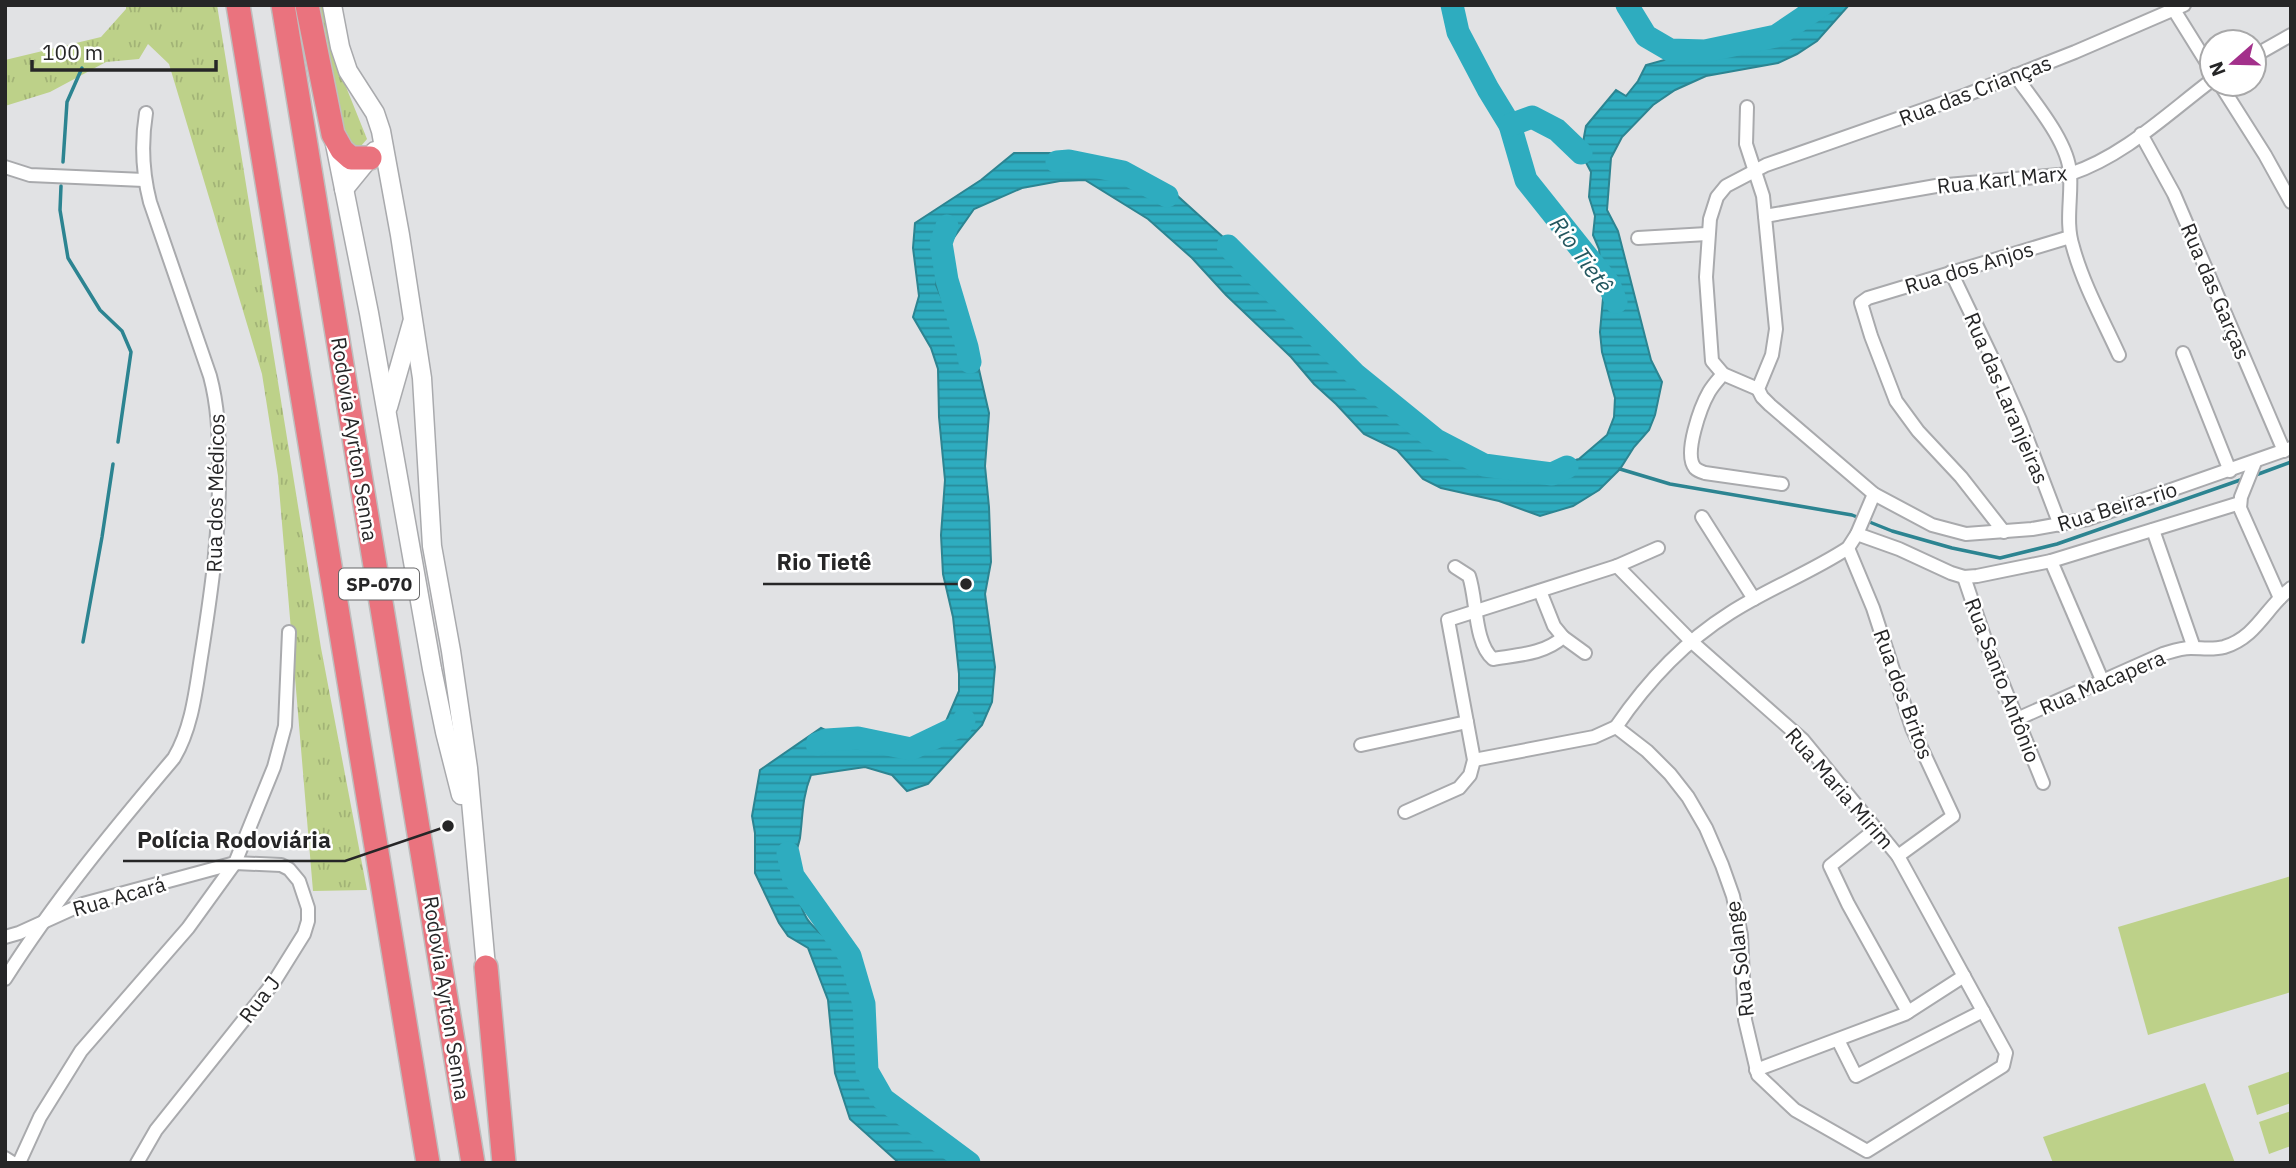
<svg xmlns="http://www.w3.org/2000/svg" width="2296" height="1168" viewBox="0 0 2296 1168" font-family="'IBM Plex Sans',sans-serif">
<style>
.grass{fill:url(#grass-tufts)}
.green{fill:#bdd189}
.water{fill:url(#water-rules);stroke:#2c8491;stroke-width:2}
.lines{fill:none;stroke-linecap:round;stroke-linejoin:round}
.stream{stroke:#2c8491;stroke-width:3.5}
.river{stroke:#2eacbf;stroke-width:23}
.street-casing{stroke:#a9aaad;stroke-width:16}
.secondary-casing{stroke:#a9aaad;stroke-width:21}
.highway-casing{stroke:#bebebe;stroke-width:26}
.street{stroke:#fff;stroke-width:12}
.secondary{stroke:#fff;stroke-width:18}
.highway{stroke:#ea737e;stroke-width:23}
.labels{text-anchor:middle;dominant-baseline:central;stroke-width:5;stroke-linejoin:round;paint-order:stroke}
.shield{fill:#fff;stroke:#676768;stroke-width:2}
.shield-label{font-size:19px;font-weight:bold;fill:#262627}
.street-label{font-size:21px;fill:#262627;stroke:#fff}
.water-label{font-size:23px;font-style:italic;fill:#24575f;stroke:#fff}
.leader{fill:none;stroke:#262627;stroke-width:2.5}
.callout-dot{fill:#262627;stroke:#fff;stroke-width:2.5}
.callout-label{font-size:23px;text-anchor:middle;font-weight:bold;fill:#262627;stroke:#fff;stroke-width:5;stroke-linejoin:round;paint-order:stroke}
</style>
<defs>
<pattern id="grass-tufts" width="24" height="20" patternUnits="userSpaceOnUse" patternTransform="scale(1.75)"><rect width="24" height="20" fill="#bdd189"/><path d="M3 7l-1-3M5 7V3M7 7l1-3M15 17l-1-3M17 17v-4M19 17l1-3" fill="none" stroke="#a2b376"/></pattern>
<pattern id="water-rules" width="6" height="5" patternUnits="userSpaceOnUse" patternTransform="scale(1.75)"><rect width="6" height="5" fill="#2eacbf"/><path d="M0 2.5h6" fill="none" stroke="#278c9b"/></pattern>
</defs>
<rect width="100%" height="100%" fill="#e1e2e4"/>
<g class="grass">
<path d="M126 5H217L321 648 367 890 313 891 278 476 262 374 169 64 148 44 139 59 106 62 50 92 5 106V60L101 37 126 9Z"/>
<path d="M319 5H325L334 57 367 139 361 146 352 147 345 141Z"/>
</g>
<g class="green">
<path d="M2291 876V992L2148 1035 2118 927Z"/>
<path d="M2291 1071V1103L2257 1115 2248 1086Z"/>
<path d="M2205 1083 2235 1163H2053L2043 1137Z"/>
<path d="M2291 1111V1146L2269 1154 2259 1122Z"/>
</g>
<path class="water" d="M1801 5H1849L1817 41 1797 54 1778 63 1706 76 1675 90 1653 105 1622 137 1611 158 1607 210 1618 231 1651 360 1662 382 1655 415 1649 430 1634 447 1620 469 1599 490 1573 506 1540 516 1499 501 1441 488 1423 479 1397 450 1364 434 1336 404 1314 384 1291 357 1226 295 1192 258 1148 219 1085 180 1060 181 1022 188 974 209 941 256 936 285 949 315 974 348 989 413 985 466 989 507 991 562 985 594 995 667 992 702 982 725 928 784 907 791 892 775 865 767 811 775C802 798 803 814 800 838 799 843 797 848 796 854 792 873 797 900 806 917 810 926 828 939 836 948 872 986 874 1017 860 1066 885 1102 902 1125 940 1148 950 1154 961 1156 970 1163H899L850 1119 835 1073 828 1000 808 948 788 936 779 923 755 873V833L752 816 760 770 821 728C841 737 878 754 900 751 913 749 926 745 938 740L959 691V674L953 617 943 574 941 535 945 480 939 417 938 369 931 348 913 317 919 296 913 248 915 223 981 180 1014 153H1050L1172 191 1243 255 1254 282 1295 317 1340 372 1454 458 1479 474 1508 478 1530 477 1554 466 1579 459 1607 435 1614 417 1615 398 1602 352 1600 332 1603 298 1599 249 1593 235 1595 216 1589 197 1591 172 1581 153 1586 126 1616 90 1626 96 1638 81 1646 65 1693 52 1754 49 1795 13Z"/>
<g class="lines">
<g class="stream">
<path d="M63 162 67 102 82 68"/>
<path d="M61 186 60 210 68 258 100 310 122 331 131 352 118 442"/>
<path d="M1620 469 1670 484 1852 515 1892 531 1952 548 2000 558 2057 544 2246 478"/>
<path d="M2253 476 2291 462"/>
<path d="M83 642 102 537 113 464"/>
</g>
<g class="river">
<path d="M1452 5 1458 32 1488 89 1510 125 1526 180 1609 284 1616 302"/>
<path d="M1627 5 1646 36 1670 50 1705 51 1776 36 1822 5"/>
<path d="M1510 125 1532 117 1557 130 1581 153"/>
<path d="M1057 162 1069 161 1123 172 1167 196"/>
<path d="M947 226 941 243 947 280 967 347 970 362"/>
<path d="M1228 246 1356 375 1436 440 1484 465 1552 474 1567 467"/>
<path d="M817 744 827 740 858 738 911 749 961 725 964 720"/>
<path d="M788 853 793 876 850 956 864 1004 867 1071 883 1099 969 1163"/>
</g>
<g class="street-casing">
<g id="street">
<path d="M2174 10 2212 71"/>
<path d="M2254 56 2291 35"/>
<path d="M2015 75C2033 101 2068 141 2070 173 2072 197 2065 223 2073 247 2083 284 2103 320 2119 355"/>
<path d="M2220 84 2265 155 2291 202"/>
<path d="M1747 107 1746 144 1763 196 1776 329 1772 355 1758 389 1762 397 1770 405 1874 494 1932 525 1966 534 2032 529 2088 519 2291 448"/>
<path d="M2141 134 2174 194 2284 451"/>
<path d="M5 167 30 175 144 180"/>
<path d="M1765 216 1936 186 2070 174C2124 156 2167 114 2212 80"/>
<path d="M1638 238 1707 234"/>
<path d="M1951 272 1996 366 2020 420 2060 525"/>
<path d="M2183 353 2230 471"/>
<path d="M1723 374 1712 361 1706 277 1710 219 1717 197 1726 186 1766 165 1966 95 2075 52 2184 5"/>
<path d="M1758 389 1723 374C1718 380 1713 385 1709 392 1701 406 1683 454 1695 468 1698 471 1702 472 1705 473L1782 484"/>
<path d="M2255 462 2241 497 2240 508 2280 598"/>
<path d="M1702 517 1754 599"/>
<path d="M2153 530 2194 648"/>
<path d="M2004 532 1961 477 1918 431 1896 401 1871 336 1861 303 1868 298 2070 237"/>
<path d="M1857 534 1899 549 1951 573 1964 577 1977 576 2051 561 2240 503"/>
<path d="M1848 548 1873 608 1912 728 1953 816 1898 856"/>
<path d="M2051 561 2102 680"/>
<path d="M1455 567 1469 576C1477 599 1474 643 1493 659 1517 655 1545 654 1563 637L1585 653"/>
<path d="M1964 577 1987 645 2043 783"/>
<path d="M1540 591 1554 626 1563 637"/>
<path d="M2017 719 2163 654C2173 651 2181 648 2191 648 2202 648 2213 650 2224 647 2257 637 2266 607 2291 588"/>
<path d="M1616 727C1646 683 1684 642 1730 613 1767 589 1810 573 1848 548L1857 534 1874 494"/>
<path d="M1361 745 1467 722"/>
<path d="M1474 760 1594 737 1616 727 1647 751 1670 774 1688 797 1706 828 1722 865 1733 896 1741 935 1745 1020 1758 1075 1795 1110 1867 1151 2003 1066 2006 1053 1898 856 1876 829 1803 740 1692 642 1617 566"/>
<path d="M1405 812 1459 788 1470 775 1474 760 1448 620 1617 566 1658 548"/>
<path d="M1876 829 1830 866 1848 904 1908 1012"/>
<path d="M5 937 19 933 83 904 235 863 281 865 289 869 299 881 308 908V921L304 934 274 982 156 1130 137 1163"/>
<path d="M5 979C55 900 114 829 174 758 193 726 196 687 202 651 212 587 220 531 219 465 219 434 218 406 210 376L150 202C142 171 141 144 146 113"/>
<path d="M1838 1040 1856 1076 1983 1011"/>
<path d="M1756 1070 1905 1014 1964 976"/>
<path d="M5 1158 13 1163"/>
<path d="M19 1163 40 1117 81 1051 188 928 235 863 274 767 285 726 289 632"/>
</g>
</g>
<g class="secondary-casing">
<g id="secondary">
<path d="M332 5 340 47 348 71 375 113 381 131 400 235 422 378 432 546 451 651 468 768 486 967"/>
<path d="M334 139 369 313 432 669 445 732 461 795"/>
<path d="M344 189 375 151"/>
<path d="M388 407 412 323"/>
</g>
</g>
<g class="highway-casing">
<g id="highway">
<path d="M238 5 428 1163"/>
<path d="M283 5 473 1163"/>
<path d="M307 5 333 134 342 150 351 158H370"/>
<path d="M486 967 504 1163"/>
</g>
</g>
<use href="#street" class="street"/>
<use href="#secondary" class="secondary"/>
<use href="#highway" class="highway"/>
</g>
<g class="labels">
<rect class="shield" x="339" y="568.5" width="80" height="31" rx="5"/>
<g class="shield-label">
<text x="379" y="584">SP-070</text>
</g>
<g class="street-label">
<text transform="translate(1975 90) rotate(-21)">Rua das Crianças</text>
<text transform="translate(2002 179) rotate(-6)">Rua Karl Marx</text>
<text transform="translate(1969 267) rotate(-17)">Rua dos Anjos</text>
<text transform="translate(2216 291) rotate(67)">Rua das Garças</text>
<text transform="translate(2007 398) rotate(67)">Rua das Laranjeiras</text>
<text transform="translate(355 439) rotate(81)">Rodovia Ayrton Senna</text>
<text transform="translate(215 493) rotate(-89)">Rua dos Médicos</text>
<text transform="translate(2117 506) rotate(-17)">Rua Beira-rio</text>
<text transform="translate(2003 680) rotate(69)">Rua Santo Antônio</text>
<text transform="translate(2102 682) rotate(-23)">Rua Macapera</text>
<text transform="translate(1904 694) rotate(70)">Rua dos Britos</text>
<text transform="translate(1840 788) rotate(49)">Rua Maria Mirim</text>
<text transform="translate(119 896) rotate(-16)">Rua Acará</text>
<text transform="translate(1739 959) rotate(-97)">Rua Solange</text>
<text transform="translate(447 998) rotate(81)">Rodovia Ayrton Senna</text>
<text transform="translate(259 999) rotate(-53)">Rua J</text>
</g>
<g class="water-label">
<text transform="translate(1582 254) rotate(54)">Rio Tietê</text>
</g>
</g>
<path class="leader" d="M966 584L886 584H763M448 826L345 861H123"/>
<g class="callout-dot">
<circle cx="966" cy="584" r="7"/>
<circle cx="448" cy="826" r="7"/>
</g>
<g class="callout-label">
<text x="824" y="570">Rio Tietê</text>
<text x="234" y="848">Polícia Rodoviária</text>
</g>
<rect width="2296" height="1168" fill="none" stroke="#262627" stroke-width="14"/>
<g transform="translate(2233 63) rotate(250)"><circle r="33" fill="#ffffff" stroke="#a8a8a9" stroke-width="2"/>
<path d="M0-5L12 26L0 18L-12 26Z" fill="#a3308b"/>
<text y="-10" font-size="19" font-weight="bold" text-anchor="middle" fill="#262627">N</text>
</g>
<path d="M32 60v10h184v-10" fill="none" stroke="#262627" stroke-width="3.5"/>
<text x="42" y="60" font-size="21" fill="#262627" stroke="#ffffff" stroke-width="5" paint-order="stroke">100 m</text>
</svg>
